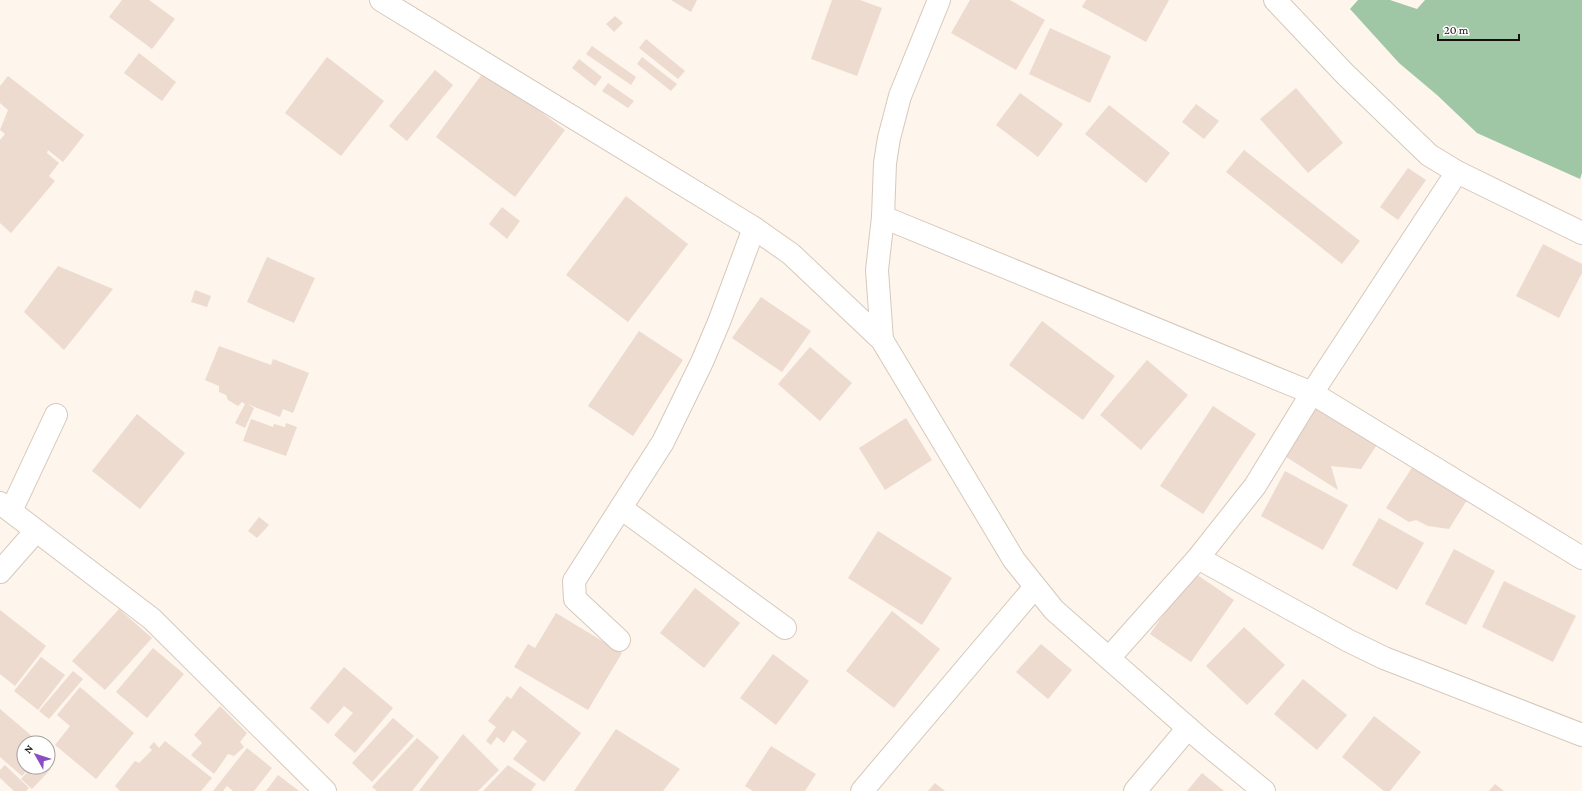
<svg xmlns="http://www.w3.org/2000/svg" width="1582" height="791" viewBox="0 0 1582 791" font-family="'Crimson Pro',serif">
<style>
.forest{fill:#a0c7a5}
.building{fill:#eddbcf}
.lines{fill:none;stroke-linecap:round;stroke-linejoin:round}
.minor-casing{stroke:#d7c8ba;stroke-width:24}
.minor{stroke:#fff;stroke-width:22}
</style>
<rect width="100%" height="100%" fill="#fef5ec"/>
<path class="forest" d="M1358 0H1390L1417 9 1425 0H1582V173L1580 179 1477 133 1437 95 1399 63 1350 9Z"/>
<g class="building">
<path d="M122 0H149L175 19 152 49 109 17Z"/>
<path d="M671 0H697L691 12Z"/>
<path d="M832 0H860L882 8 857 76 811 59Z"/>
<path d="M970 0H1010L1045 20 1016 70 951 33Z"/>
<path d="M1086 0H1169L1146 42 1082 7Z"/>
<path d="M615 16 623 23 614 32 606 24Z"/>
<path d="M1050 28 1111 56 1090 103 1029 74Z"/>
<path d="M646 39 685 71 678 79 639 48Z"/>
<path d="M592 46 636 77 631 85 586 54Z"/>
<path d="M139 53 176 82 162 101 124 73Z"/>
<path d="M327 57 384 101 341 156 285 113Z"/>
<path d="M642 57 677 84 671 91 637 64Z"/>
<path d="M579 59 602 77 595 86 572 68Z"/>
<path d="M435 70 453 85 407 141 389 126Z"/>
<path d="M485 70 565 130 515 197 436 137Z"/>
<path d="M8 76 84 135 63 162 48 150 47 153 59 163 49 176 55 181 11 233 0 223V140L5 134 0 130 8 110 0 103V86Z"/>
<path d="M608 83 634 101 628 108 602 91Z"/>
<path d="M1296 88 1343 143 1308 173 1260 119Z"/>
<path d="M1020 93 1063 124 1038 157 996 125Z"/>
<path d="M1196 104 1219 121 1204 139 1182 122Z"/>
<path d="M1109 105 1170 153 1146 183 1085 134Z"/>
<path d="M1244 150 1360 241 1342 264 1226 172Z"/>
<path d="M1408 168 1426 180 1398 220 1380 207Z"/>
<path d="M626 196 688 244 628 322 566 275Z"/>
<path d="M502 207 520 221 507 239 489 224Z"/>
<path d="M1543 244 1582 264V273L1559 318 1516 296Z"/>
<path d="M267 257 315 278 294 323 247 302Z"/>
<path d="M58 266 113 289 64 350 24 312Z"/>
<path d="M195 290 211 296 207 307 191 302Z"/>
<path d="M761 297 811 331 782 372 732 338Z"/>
<path d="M1042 321 1115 376 1083 420 1009 365Z"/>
<path d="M639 331 683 360 633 436 588 406Z"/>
<path d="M219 346 271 365 273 359 309 373 293 413 283 409 280 417 247 404 254 408 245 428 235 423 245 404 242 402 238 406 228 400 226 395 219 392V386L205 380Z"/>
<path d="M810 347 852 383 820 421 778 384Z"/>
<path d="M1147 360 1188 395 1141 450 1100 415Z"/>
<path d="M1317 401 1380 440 1361 469 1331 466 1338 490 1283 455Z"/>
<path d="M1213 406 1256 434 1203 514 1160 486Z"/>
<path d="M137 414 185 453 140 509 92 471Z"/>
<path d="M906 418 932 460 885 490 859 448Z"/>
<path d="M251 419 273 427 274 424 285 427 286 423 297 427 286 456 243 441Z"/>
<path d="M1413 466 1467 500 1449 529 1428 526 1416 520 1409 522 1386 508Z"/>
<path d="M1285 471 1348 505 1323 550 1261 516Z"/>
<path d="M259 517 269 525 257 538 248 531Z"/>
<path d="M1379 518 1424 543 1397 590 1352 565Z"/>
<path d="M878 531 952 578 922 625 848 578Z"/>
<path d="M1454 549 1495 571 1466 625 1425 604Z"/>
<path d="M1193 572 1234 600 1191 662 1150 634Z"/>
<path d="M1504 581 1576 616 1553 662 1482 627Z"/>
<path d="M695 588 740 623 704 668 660 633Z"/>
<path d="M119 609 152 638 105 690 72 661Z"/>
<path d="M0 610 46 646 15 686 0 674Z"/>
<path d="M892 611 940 649 894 708 846 671Z"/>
<path d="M556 613 622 653 588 710 514 667 528 644 535 648Z"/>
<path d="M1244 627 1285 665 1247 705 1206 666Z"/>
<path d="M1041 644 1072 670 1048 699 1016 672Z"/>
<path d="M153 648 184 674 147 718 116 692Z"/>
<path d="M773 654 809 681 776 725 740 698Z"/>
<path d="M41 657 65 675 38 710 14 691Z"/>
<path d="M344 667 393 708 355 753 334 735 353 713 344 706 328 724 310 708Z"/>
<path d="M73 671 83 679 49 719 39 711Z"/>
<path d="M1303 679 1347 715 1317 750 1274 714Z"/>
<path d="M520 686 581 733 544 782 513 759 527 741 513 730 504 743 497 737 491 745 486 741 496 727 488 721 507 696 511 699Z"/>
<path d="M80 687 134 733 96 779 55 745 70 726 57 715Z"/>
<path d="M220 706 247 733 240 742 244 747 234 756 228 754 214 774 191 755 202 743 194 735Z"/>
<path d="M0 709 40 743H24V767H30L22 776 0 757Z"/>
<path d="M1374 716 1421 752 1390 791H1384L1342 757Z"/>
<path d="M393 718 414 736 372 782 352 763Z"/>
<path d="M616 729 680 769 663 791H574Z"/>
<path d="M463 734 499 770 478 791H419Z"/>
<path d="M417 738 439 757 412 791H377L372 787Z"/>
<path d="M165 741 212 778 201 791H120L115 786 135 761 139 763 152 750 149 747 154 742 159 748Z"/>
<path d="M771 746 816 774 805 791H753L745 786Z"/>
<path d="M247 748 272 768 254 791H233L227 786 223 791H213Z"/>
<path d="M5 765 29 788 26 791H14L0 778V770Z"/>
<path d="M508 765 536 784 531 791H483Z"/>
<path d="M32 767H49L51 769 32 789 21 779Z"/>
<path d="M1202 773 1224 791H1187Z"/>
<path d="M278 775 299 791H266Z"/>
<path d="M935 783 945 791H928Z"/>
<path d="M1495 784 1504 791H1489Z"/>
</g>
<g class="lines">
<g class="minor-casing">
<g id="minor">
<path d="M381 0 754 228 791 254 882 340 1014 560 1054 610 1204 742 1264 791"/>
<path d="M1275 0 1345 74 1429 155 1457 172 1582 233"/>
<path d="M883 217 1312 393 1582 558"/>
<path d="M882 340 877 270 883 217 885 163 889 138 900 96 939 0"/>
<path d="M0 503 152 619 325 791"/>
<path d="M621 508 785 628"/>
<path d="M11 511 56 415"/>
<path d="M1198 558 1349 641 1384 658 1582 735"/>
<path d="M0 572 36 531"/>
<path d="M619 640 575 599 574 581 663 442 702 362 719 322 754 228"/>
<path d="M1109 658 1198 558 1255 486 1312 393 1457 172"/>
<path d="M862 791 1035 587"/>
<path d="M1135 791 1188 728"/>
</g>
</g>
<use href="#minor" class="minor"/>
</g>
<g transform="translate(36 755) rotate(309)"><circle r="19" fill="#ffffff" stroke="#a19f9d"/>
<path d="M0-3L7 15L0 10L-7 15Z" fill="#8a4dc3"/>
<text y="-6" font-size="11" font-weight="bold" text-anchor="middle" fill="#140f0a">N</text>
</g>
<path d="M1438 34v6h81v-6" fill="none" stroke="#140f0a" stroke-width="2"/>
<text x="1444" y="34" font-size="12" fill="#140f0a" stroke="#ffffff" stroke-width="3" paint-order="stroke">20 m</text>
</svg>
